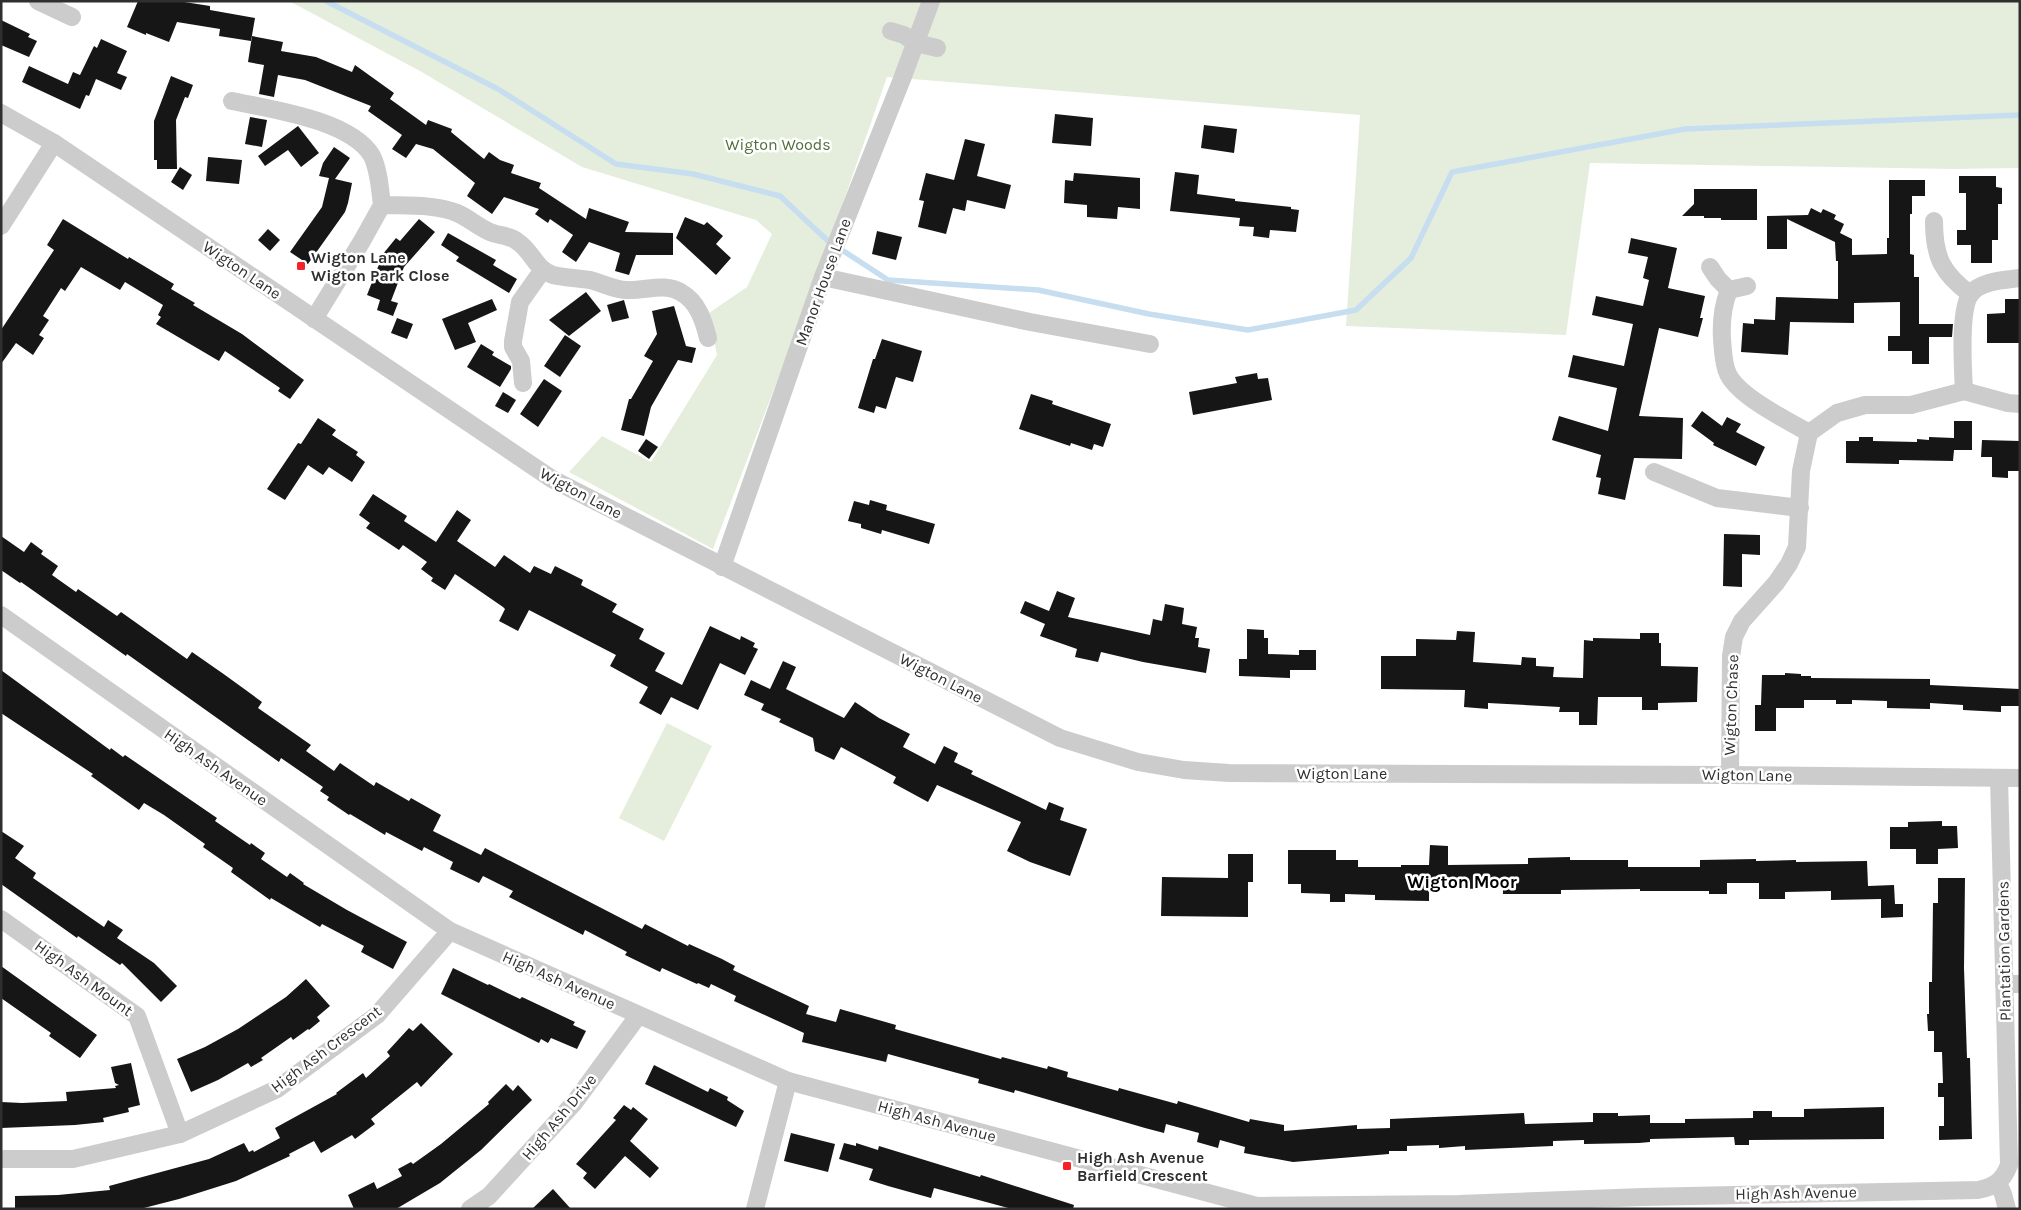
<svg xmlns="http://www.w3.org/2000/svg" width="2021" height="1210" viewBox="0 0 2021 1210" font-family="Karla,sans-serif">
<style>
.green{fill:#e5eedc}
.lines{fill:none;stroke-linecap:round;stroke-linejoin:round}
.stream{stroke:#c6deef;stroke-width:5.5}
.building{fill:#161616}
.minor{stroke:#ccc;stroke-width:18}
.poi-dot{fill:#f5222a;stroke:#fff;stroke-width:2}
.labels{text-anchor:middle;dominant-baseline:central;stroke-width:5;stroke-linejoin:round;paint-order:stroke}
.park-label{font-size:16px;fill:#506f38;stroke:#fff}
.poi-label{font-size:16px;font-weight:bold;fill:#2f2f2f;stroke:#fff;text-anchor:start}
.street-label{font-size:16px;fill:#2f2f2f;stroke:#fff}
.neighbourhood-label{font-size:18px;font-weight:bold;fill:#000;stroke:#fff}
</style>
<rect width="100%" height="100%" fill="#fff"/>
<g class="green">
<path d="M289 1H2020V168L1953 169 1590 163 1566 335 1346 326 1360 115 887 77 818 274 713 549 569 472 602 436 651 462 717 355 709 313 747 287 772 234 756 220 582 167 420 71Z"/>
<path d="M667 723 712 746 664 841 619 818Z"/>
</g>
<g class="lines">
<g class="stream">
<path d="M326 1 498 89 616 164 693 174 780 196 829 242"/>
<path d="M842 250 888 280 1038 290 1149 314 1248 330 1356 310 1411 258 1452 172 1685 129 2020 115"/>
</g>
</g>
<g class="building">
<path d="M138 1H178L210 6V10L255 18 251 41 219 36 220 29 177 22 169 42 146 33V35L127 27Z"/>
<path d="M1 20 30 34 28 37 37 41 29 57 1 45Z"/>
<path d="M252 36 283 42 281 51 316 57 352 72 355 65 394 93 390 99 426 125 428 120 452 129 451 132 484 159 489 152 500 160 514 165 511 173 541 183 539 188 586 219 589 208 629 222 625 232 673 233V255H636L629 275 615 271 620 253 589 242 576 262 562 252 573 235 550 219 548 223 535 214 539 209 504 197 492 214 467 196 475 183 433 149 416 144 406 158 392 149 402 135 368 111 371 106 305 80 278 75 274 97 259 94 264 65 248 62Z"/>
<path d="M101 39 127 51 117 73 127 77 121 90 96 79 89 96 86 95 80 109 22 82 29 66 68 84 73 72 80 75 94 46 97 48Z"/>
<path d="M171 76 193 85 188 98 185 97 176 120 177 169H157V160H154V121Z"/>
<path d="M1055 114 1093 118 1091 146 1052 143Z"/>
<path d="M250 117 267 120 262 147 245 144Z"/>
<path d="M1204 125 1237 129 1234 153 1201 148Z"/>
<path d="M298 126 319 153 301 167 288 150 265 166 258 156Z"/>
<path d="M965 139 985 144 977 176 1011 185 1005 209 967 200 965 211 953 208 946 234 918 227 924 201 919 200 926 173 954 180Z"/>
<path d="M334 147 350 158 335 179 352 183 348 203 345 212 308 264 290 252 322 207 329 178 319 176 323 163Z"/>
<path d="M208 157 242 160 239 184 206 181Z"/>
<path d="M180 167 192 175 183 190 171 182Z"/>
<path d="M1175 172 1199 175 1197 194 1235 199V201L1291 207V209L1299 210 1296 232 1270 230 1269 238 1253 236 1254 227 1239 226 1240 218 1170 211Z"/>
<path d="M1074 173 1140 178V209L1118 207 1117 219 1087 217V205L1064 203 1065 180 1073 181Z"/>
<path d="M1959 176H1996V187L2002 188V204H1998V240H1992V263H1971V245H1957V230H1966V193H1959Z"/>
<path d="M1889 180H1925V196H1912V214H1910V254L1914 255V277H1919V324H1953L1952 337H1929V364H1912V351H1888V336H1900V302L1854 303V323L1790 322 1788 355 1741 352 1743 323 1754 324V319L1775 320 1776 297 1838 299V261H1836L1835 242 1787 219V249H1767V216L1808 215 1811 208 1821 213 1823 209 1836 215 1834 219 1844 224 1840 233 1852 239V255L1887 254V238H1889Z"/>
<path d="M1694 189H1757V220H1721V218H1704V216H1682L1694 204Z"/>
<path d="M685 217 704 225 707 222 723 236 716 244 731 258 716 275 676 238Z"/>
<path d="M63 219 128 259 129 257 174 284 171 289 195 303 193 305 242 334 304 380 290 399 278 391 280 388 225 351 219 361 156 324 161 317 158 315 163 305 125 282 120 290 81 267 65 291 61 288 43 316 49 320 39 335 44 338 33 355 16 343 1 364V330L54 250 47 245Z"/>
<path d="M419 219 435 232 404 267 391 301 398 303 393 316 377 310 380 300 367 295 383 254 396 238 400 241Z"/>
<path d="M268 229 280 240 270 251 258 240Z"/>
<path d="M877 231 902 237 896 260 872 254Z"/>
<path d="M448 233 496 260 493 265 517 279 509 293 456 261 459 257 441 245Z"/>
<path d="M1631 238 1677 248 1668 288 1705 296 1700 318H1703L1698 337 1659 328 1639 416 1683 418 1682 459 1634 458 1625 500 1598 494 1601 478 1596 477 1601 455 1552 440 1559 416 1608 431 1617 388 1568 377 1573 355 1624 366 1633 324 1592 315 1596 296 1643 306 1649 280 1643 278 1648 257 1628 253Z"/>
<path d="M586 292 601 311 569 336 549 320Z"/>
<path d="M492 299 497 310 468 323 476 342 455 350 442 319Z"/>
<path d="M2005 299H2020V343H1987V314L2005 313Z"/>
<path d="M624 300 629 318 612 322 607 305Z"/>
<path d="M674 306 686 346 696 348 692 363 678 360 651 407 644 436 621 430 629 399H631L653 361 644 356 657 334 652 311Z"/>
<path d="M397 318 413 324 407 339 391 333Z"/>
<path d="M565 335 581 346 560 377 544 366Z"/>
<path d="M882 339 922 351 913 382 896 377 886 409 876 406 874 413 858 408 873 359H875Z"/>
<path d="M481 344 494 352 492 355 511 366V369L500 387 467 367Z"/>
<path d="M1257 373 1258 379 1268 378 1272 400 1193 415 1189 392 1237 383 1235 377Z"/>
<path d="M544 379 562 391 538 427 520 414Z"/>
<path d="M503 392 516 400 508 413 495 406Z"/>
<path d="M1031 394 1053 401 1052 404 1111 424 1103 447 1094 444 1092 450 1071 443 1070 446 1019 429Z"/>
<path d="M1702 411 1722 426 1727 417 1741 424 1736 432 1765 447 1756 466 1713 445 1714 443 1691 426Z"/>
<path d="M318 418 336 430 332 435 358 452 356 455 365 462 352 482 329 467 323 475 308 465 285 500 267 489 298 443 301 444Z"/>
<path d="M1954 421H1972V450H1954L1953 461 1899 460V464L1846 463V441H1859V437H1873V441L1917 442V439L1929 440V437L1954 438Z"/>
<path d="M646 439 658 447 649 459 638 451Z"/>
<path d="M1982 440 2020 441V471H2008V478L1992 477V457H1981Z"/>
<path d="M373 494 407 516 404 521 436 542 457 510 471 520 457 541 495 567 504 555 530 573 534 566 551 574 555 566 583 580 581 585 617 604 612 612 644 629 639 639 665 653 655 671 682 685 710 626 740 640 741 636 755 643 753 647 758 649 745 675 720 663 698 710 671 697 661 715 639 703 648 687 610 666 616 655 529 610 518 631 499 621 505 609 503 607 455 574 445 590 431 581 433 578 421 569 427 562 403 545 399 550 366 528 370 523 359 515Z"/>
<path d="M870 500 887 505 886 510 935 524 929 544 882 530 881 534 861 528V524L848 521 854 501 869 505Z"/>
<path d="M1724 534 1760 535V555L1742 554V587L1723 586Z"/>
<path d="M1 536 24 552 31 542 43 551 41 554 58 566 52 575 76 592 78 589 117 616 121 612 187 659 192 652 225 675 262 702 258 708 311 745 306 751 334 771 340 763 374 786 376 782 409 801 411 798 441 815 433 831 481 855 485 848 642 929 645 924 688 946 689 944 722 959 735 966 733 970 809 1006 806 1014 836 1022 840 1009 896 1025 895 1029 1001 1059 1002 1057 1047 1069 1048 1066 1068 1072 1067 1077 1118 1091 1119 1088 1177 1104 1178 1101 1249 1122 1250 1119 1284 1125V1131L1357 1125V1129L1390 1128V1119L1524 1113 1525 1124 1593 1122V1113H1618V1116L1650 1115V1123H1685V1119L1753 1118V1111H1772V1117H1804V1109L1884 1107V1139L1749 1140V1145H1735L1734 1137 1650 1139V1142L1639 1143 1584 1144V1140L1553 1141V1146L1465 1150V1146L1439 1148V1145L1407 1146V1151H1389V1154L1293 1162 1244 1153 1245 1147 1220 1140 1218 1148 1197 1142 1199 1133 1166 1124 1164 1133 1145 1128 1015 1090 1014 1093 978 1083 979 1079 888 1054 886 1062 802 1042 804 1033 734 1001 736 996 711 984 709 988 698 983 697 984 662 968 660 972 625 955 627 952 585 930 583 935 509 897 513 891 483 876 479 883 450 869 453 862 424 847 422 851 386 832 385 835 350 814 349 815 327 800 329 797 320 791 323 787 281 758 279 762 127 654 126 656 21 582 20 583 1 570Z"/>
<path d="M1057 591 1075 598 1068 617 1150 635 1153 619 1162 621 1165 604 1184 608 1182 624 1197 627 1195 638H1199L1198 647 1210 649 1206 673 1143 662 1101 652 1098 662 1075 657 1077 649 1040 636 1045 624 1020 613 1025 601 1049 611Z"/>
<path d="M1247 629 1264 630V638H1268V654L1299 655V650H1316V670H1290V678L1239 676V659H1247Z"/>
<path d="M1457 631 1475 632 1473 662 1521 665 1522 657 1536 658V666L1554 667 1553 677 1583 678 1584 640 1593 641V638L1640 639V633H1659V643H1661V666L1698 667 1697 702 1658 703V710H1642V697H1598L1597 725H1579V712H1559L1560 707 1488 703V709L1464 707 1465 690 1381 689V656H1416V639L1456 640Z"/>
<path d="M783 661 796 667 786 689 844 718 855 702 879 718 910 734 903 747 935 764 944 746 958 753 954 762 973 771 971 774 1046 810 1049 802 1064 808 1060 820 1087 829 1070 876 1030 862 1007 851 1021 822 937 785 928 802 893 783 896 777 841 747 834 760 815 751 813 738 779 722 781 719 761 710 764 704 744 695 751 680 770 689Z"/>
<path d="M1 670 110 750 111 748 123 757 125 755 217 818 215 821 250 845 251 843 265 853 261 859 287 877 290 873 304 883 303 884 347 910 407 942 393 969 361 952 364 946 322 924 320 927 271 898 270 900 231 872 233 868 203 847 205 844 164 815 144 803 139 810 91 776 93 774 1 713Z"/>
<path d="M1785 673 1801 674V676H1811V678L1930 679V685L2020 689V706H2001V712L1963 710V705L1930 703V709L1887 708V701L1852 700V704H1836V700H1804V708H1776V731H1755V705H1761L1762 675H1785Z"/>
<path d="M1942 821V826H1957L1958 848 1938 849V864H1916V849H1890V827H1908V822Z"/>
<path d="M1 831 24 846 15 858 36 873 33 878 104 927 108 920 123 930 117 938 154 963 177 986 161 1002 122 963 120 965 78 936 77 938 1 884Z"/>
<path d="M1430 845 1448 846V865L1528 864V858L1570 857V860H1628V867H1700V860L1756 859V861L1796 860V862L1867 861 1868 886 1894 885 1895 904H1903V917L1881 918V899L1831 900V891L1785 892V899H1759V883H1727V894H1709V891H1640V889L1561 890V894H1503V888L1459 889V886L1429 885V901L1375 900V895L1345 894V902H1330V894L1301 893V884H1288V850H1336V860H1358V867H1401V865H1429Z"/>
<path d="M1228 854H1253V882H1248V917L1161 916 1162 877 1228 878Z"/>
<path d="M1938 878H1965L1964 968 1967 1058H1970L1972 1139 1939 1140V1126H1944V1097H1938V1083H1943L1942 1052H1934V1031H1928L1927 1014H1929V982H1932L1933 903H1938Z"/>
<path d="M1 966 97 1035 80 1058 49 1036 51 1033 1 998Z"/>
<path d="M453 968 488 985 489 984 520 999 522 997 575 1022 573 1025 586 1031 577 1049 551 1038 548 1043 541 1039 539 1043 441 994Z"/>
<path d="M306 979 330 1006 317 1017 320 1021 309 1030 308 1029 293 1040 291 1037 261 1058 263 1060 251 1067 248 1063 218 1080 191 1092 177 1059 205 1047 238 1029 286 997Z"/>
<path d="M421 1023 453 1054 421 1087 417 1082 371 1119 375 1124 355 1139 352 1135 321 1153 314 1141 289 1154 290 1156 236 1181 179 1199 140 1209H15V1196L58 1195 110 1190 109 1186 209 1159 244 1143 249 1152 253 1150 254 1152 280 1138 275 1128 337 1094 336 1093 363 1073 366 1078 390 1056 387 1052 409 1028 413 1031Z"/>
<path d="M131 1063 140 1105 128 1108 129 1112 103 1118 104 1122 75 1125 1 1128V1102L22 1103 67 1101 66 1092 116 1088 115 1086 119 1085 115 1083 111 1067Z"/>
<path d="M654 1065 708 1092 710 1088 728 1097 727 1100 744 1111 736 1127 645 1084Z"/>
<path d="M506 1084 513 1091 518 1085 532 1100 481 1150 440 1183 396 1209H354L348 1195 374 1182 377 1189 402 1176 398 1169 411 1162 413 1164 441 1144 489 1104 488 1102Z"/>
<path d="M624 1105 631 1110 633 1107 648 1119 630 1141 659 1168 650 1178 625 1156 595 1189 583 1178 587 1173 576 1164 616 1120 613 1118Z"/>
<path d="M791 1133 835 1144 828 1172 784 1161Z"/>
<path d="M844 1143 856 1146V1143L878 1150 879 1146 980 1177 981 1175 1074 1205 1073 1209H1012L934 1188 931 1198 888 1186 869 1180 873 1169 839 1159Z"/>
<path d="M553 1189 571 1209H532Z"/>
</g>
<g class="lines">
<g class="minor">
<path d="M38 1 72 17"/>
<path d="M891 31 904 35 916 43 937 48"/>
<path d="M232 101C270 109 351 120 372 156 379 170 380 190 382 205L362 241 314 319"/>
<path d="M1 113 54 143 552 479 1060 738 1138 762 1184 770 1229 773 1730 775 2020 778"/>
<path d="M382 205C407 206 434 204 457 213 469 218 478 227 490 232 499 236 510 235 518 242 532 251 536 270 553 275 565 278 578 278 590 280 602 283 615 290 627 290 646 291 665 282 682 293 698 302 704 322 708 338"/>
<path d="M1934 221C1934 257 1942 273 1970 294"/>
<path d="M1 226 54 143"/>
<path d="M1710 267 1718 279 1729 290 1747 286"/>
<path d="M823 277 1030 322 1150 344"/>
<path d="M1729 290C1723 305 1721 322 1722 339 1723 350 1723 364 1728 374 1739 397 1787 420 1809 433"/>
<path d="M523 383 521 361 513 347V341L520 302 542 271"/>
<path d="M1964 391 2008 403 2020 404"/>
<path d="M1654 472 1717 498 1800 508"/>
<path d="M722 567 823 277 902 79 931 1"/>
<path d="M1 615 450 931 788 1081 1257 1206 1459 1204 1642 1197 1978 1190C1994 1187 2003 1181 2009 1165L1999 778"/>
<path d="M1730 775 1731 656 1734 637 1742 621 1776 583 1789 564 1797 547 1801 471 1809 433 1837 413 1865 405H1911L1964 391C1963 371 1959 311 1970 295 1979 281 2005 280 2020 278"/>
<path d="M1 919 137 1016 180 1134"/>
<path d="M2004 984H2020"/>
<path d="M1 1159H73L180 1134 277 1089 377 1015 450 931"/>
<path d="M1998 1183 2003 1194 2007 1209"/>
<path d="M470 1209 489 1196 574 1103 638 1016"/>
<path d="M755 1209 788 1081"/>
</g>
</g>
<g class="poi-dot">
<rect x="296" y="261" width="10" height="10" rx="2.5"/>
<rect x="1062" y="1161" width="10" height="10" rx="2.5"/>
</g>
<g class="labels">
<g class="park-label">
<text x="778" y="144">Wigton Woods</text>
</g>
<g class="poi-label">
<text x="311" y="257">Wigton Lane<tspan x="311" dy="18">Wigton Park Close</tspan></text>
<text x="1077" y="1157">High Ash Avenue<tspan x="1077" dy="18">Barfield Crescent</tspan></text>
</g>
<g class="street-label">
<text transform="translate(242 270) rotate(34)">Wigton Lane</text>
<text transform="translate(823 282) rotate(-70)">Manor House Lane</text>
<text transform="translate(581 493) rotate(28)">Wigton Lane</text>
<text transform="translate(941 678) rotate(27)">Wigton Lane</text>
<text transform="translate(1731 705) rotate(-88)">Wigton Chase</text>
<text transform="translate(216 767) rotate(35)">High Ash Avenue</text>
<text x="1342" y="773">Wigton Lane</text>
<text transform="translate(1747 775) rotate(1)">Wigton Lane</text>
<text transform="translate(2004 951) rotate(-91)">Plantation Gardens</text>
<text transform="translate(84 978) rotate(36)">High Ash Mount</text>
<text transform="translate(559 980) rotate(24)">High Ash Avenue</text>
<text transform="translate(326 1049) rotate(-37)">High Ash Crescent</text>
<text transform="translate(559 1117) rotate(-50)">High Ash Drive</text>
<text transform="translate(937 1121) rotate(15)">High Ash Avenue</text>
<text transform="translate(1796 1193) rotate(-1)">High Ash Avenue</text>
</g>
<g class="neighbourhood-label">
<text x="1462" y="882">Wigton Moor</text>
</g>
</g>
<rect width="2021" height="1210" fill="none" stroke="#2f2f2f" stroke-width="5"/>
</svg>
